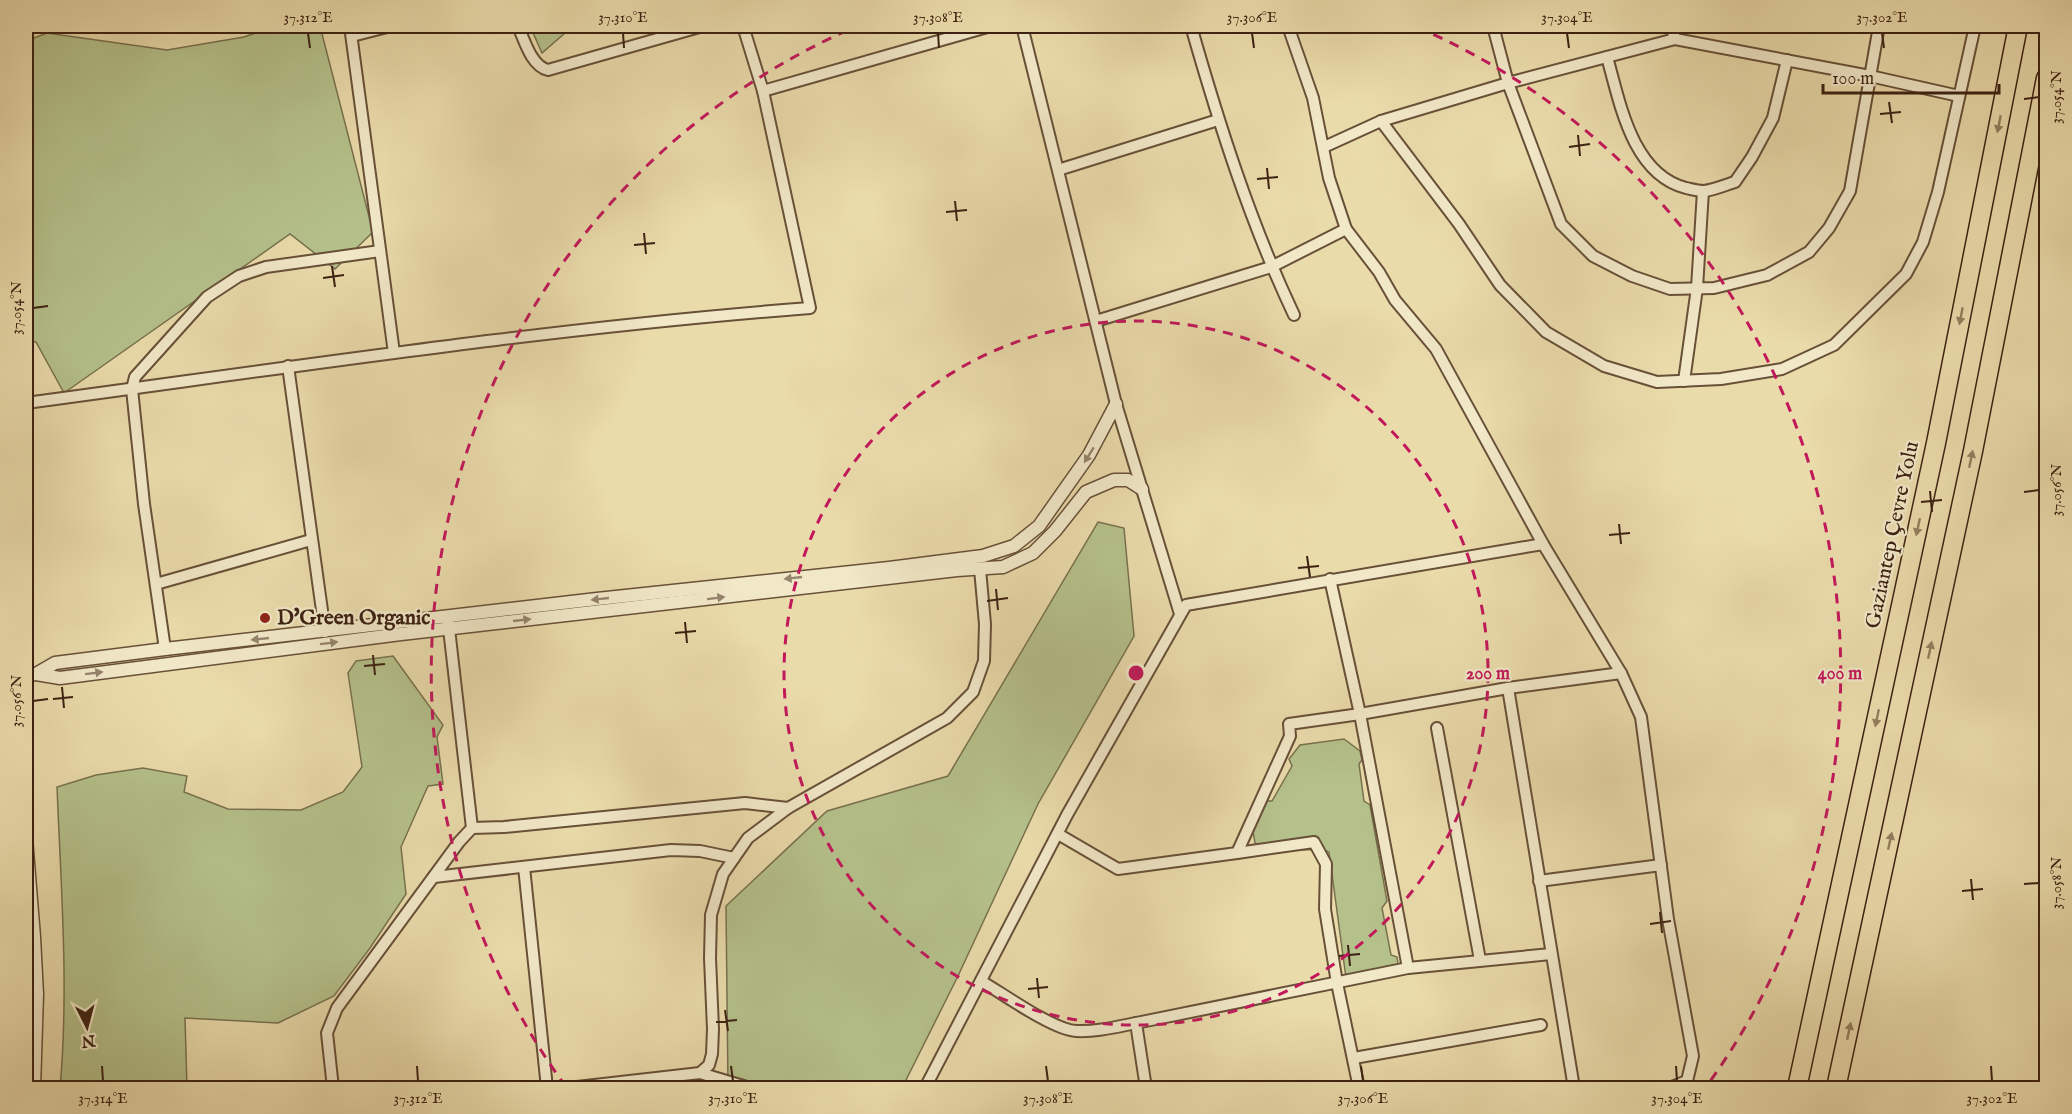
<svg xmlns="http://www.w3.org/2000/svg" width="2072" height="1114" viewBox="0 0 2072 1114" font-family="'IM FELL English',serif">
<style>
.green{fill:#b5c18b;stroke:#78714e;stroke-width:1.5}
.lines{fill:none;stroke-linecap:round;stroke-linejoin:round}
.minor-casing{stroke:#685038;stroke-width:14}
.tertiary-casing{stroke:#685038;stroke-width:15}
.motorway-casing{stroke:#3c2112;stroke-width:21}
.minor{stroke:#f1e8c8;stroke-width:10}
.tertiary{stroke:#f1e8c8;stroke-width:12}
.motorway{stroke:#eadbab;stroke-width:18}
.oneway{fill:#937e5e}
.oneway2{fill:#96846d}
.ticks{fill:none;stroke:#3c2112;stroke-width:2}
.ring{fill:none;stroke:#c2185b;stroke-width:3;stroke-dasharray:10 8}
.poi-dot{fill:#8f2418;stroke:#f1e8c8;stroke-width:2}
.labels{text-anchor:middle;dominant-baseline:central;stroke-width:4.5;stroke-linejoin:round;paint-order:stroke}
.street-label{font-size:21px;fill:#3c2112;stroke:#f1e8c8}
.poi-label{font-size:21px;font-weight:bold;fill:#3c2112;stroke:#f1e8c8;text-anchor:start}
.centre{fill:#c2185b;stroke:#f1e8c8;stroke-width:3}
.ring-label{font-size:18px;text-anchor:middle;font-weight:bold;fill:#c2185b;stroke:#f1e8c8;stroke-width:4.5;stroke-linejoin:round;paint-order:stroke}
.neatline{fill:none;stroke:#3c2112;stroke-width:2}
.ticks-label{font-size:15px;text-anchor:middle;fill:#3c2112}
</style>
<rect width="100%" height="100%" fill="#eadbab"/>
<filter id="stains"><feTurbulence type="fractalNoise" baseFrequency=".00333" numOctaves="4"/><feColorMatrix values="0 0 0 0 .2 0 0 0 0 .09 0 0 0 0 .02 0 0 0 .5 -.17"/></filter>
<radialGradient id="worn" r=".72"><stop offset=".6" stop-color="#630" stop-opacity="0"/><stop offset="1" stop-color="#630" stop-opacity=".3"/></radialGradient>
<g class="green">
<path d="M276 26H320L373 232 335 269 290 234 64 393 36 342 26 341V41L47 33 167 50 244 37Z"/>
<path d="M530 26H573L542 53Z"/>
<path d="M1098 522 1124 528 1134 636 1038 804 958 976 902 1088H728L726 906 827 811 948 776Z"/>
<path d="M393 656 443 725 437 737 443 784 428 786 401 847 406 894 370 948 334 996 278 1023 185 1018 187 1088H60C69 989 61 887 57 787L96 775 143 768 187 776 184 792 228 809 301 810 343 792 362 767 348 673 356 661Z"/>
<path d="M1344 739 1360 751 1362 760 1359 764 1364 801 1370 805 1387 901 1382 908 1391 955 1397 957 1399 970 1346 978 1329 852 1324 850 1256 849 1253 831 1265 801H1272L1292 766 1289 759 1300 745Z"/>
</g>
<g class="lines">
<g class="minor-casing">
<g id="minor">
<path d="M350 26 394 353"/>
<path d="M518 26C524 39 531 66 548 70L703 26"/>
<path d="M1022 26 1116 404 1180 614"/>
<path d="M1191 26C1219 124 1250 222 1294 315"/>
<path d="M1288 26 1313 98 1329 178 1346 229 1379 272 1395 300 1436 349 1543 544"/>
<path d="M1493 26 1508 83 1561 224 1593 256 1632 276 1670 289 1714 288 1767 275 1809 252 1829 228 1850 191 1879 26"/>
<path d="M1671 26 1675 39"/>
<path d="M352 36 391 26"/>
<path d="M1607 57C1620 103 1632 174 1686 188 1691 189 1698 191 1704 191 1714 190 1725 185 1735 182L1752 157 1773 118 1787 60"/>
<path d="M763 91 991 26"/>
<path d="M1381 121 1459 224 1500 285 1546 332 1604 366 1657 382 1721 379 1782 369 1834 345 1906 274 1923 242 1938 192 1975 26"/>
<path d="M1324 147 1381 121 1508 83 1675 39 1870 76 1959 96"/>
<path d="M1058 170 1218 120"/>
<path d="M1096 321 1271 267 1346 229"/>
<path d="M288 366 325 632"/>
<path d="M1684 381 1697 288 1703 191"/>
<path d="M26 403C287 368 547 328 810 308L763 91 743 26"/>
<path d="M1330 579 1360 714 1408 968"/>
<path d="M156 584 311 540"/>
<path d="M448 620 472 828"/>
<path d="M165 649 144 504 132 389 135 377 207 297 239 276 266 267 380 251"/>
<path d="M1508 688 1574 1088"/>
<path d="M1437 728 1480 960"/>
<path d="M1058 834 1118 869 1237 853 1290 736 1289 724 1360 714 1508 688 1621 673"/>
<path d="M1237 853 1314 842 1326 864 1325 909 1337 983 1359 1088"/>
<path d="M524 867 547 1088"/>
<path d="M434 877 671 850 700 851 734 858"/>
<path d="M1539 881 1661 865"/>
<path d="M981 981C1002 993 1053 1030 1076 1031 1096 1032 1116 1027 1136 1023L1408 968 1551 954"/>
<path d="M1136 1023 1146 1088"/>
<path d="M1354 1058 1541 1025"/>
<path d="M700 1073 709 1065 712 1054 713 1029 710 958 711 915 723 874 748 838 788 808 947 718 973 692 984 661 985 624 980 569"/>
<path d="M333 1088 327 1033 337 1008 459 842 472 828 504 827 745 803 788 808"/>
<path d="M568 1088 700 1073 750 1088"/>
<path d="M925 1088 1067 815 1186 605 1543 544 1621 673 1641 717 1668 919 1693 1056 1687 1081 1669 1088"/>
</g>
</g>
<g class="tertiary-casing">
<g id="tertiary">
<path d="M36 674 55 663 165 649 597 599 889 568 983 556 1014 546 1039 526 1089 455 1116 404"/>
<path d="M26 675 36 674 60 678 401 634 957 570 1003 567 1033 553 1055 531 1086 492 1114 480H1128L1142 489"/>
<path d="M26 838 34 937 37 994 34 1088"/>
</g>
</g>
<g class="motorway-casing">
<g id="motorway">
<path d="M1797 1088 1936 443 2018 26"/>
<path d="M1836 1088 1973 451 2046 78"/>
</g>
</g>
<use href="#minor" class="minor"/>
<use href="#tertiary" class="tertiary"/>
<use href="#motorway" class="motorway"/>
</g>
<defs><path id="oneway-solid" d="M-6-.8H1V-3.2L6.5 0L1 3.2V.8H-6Z" transform="scale(1.5)"/></defs>
<g class="oneway">
<use href="#oneway-solid" transform="translate(1999 124) rotate(101)"/>
<use href="#oneway-solid" transform="translate(1961 316) rotate(101)"/>
<use href="#oneway-solid" transform="translate(1971 459) rotate(-78)"/>
<use href="#oneway-solid" transform="translate(1918 527) rotate(102)"/>
<use href="#oneway-solid" transform="translate(1930 650) rotate(-78)"/>
<use href="#oneway-solid" transform="translate(1877 718) rotate(102)"/>
<use href="#oneway-solid" transform="translate(1890 841) rotate(-78)"/>
<use href="#oneway-solid" transform="translate(1849 1031) rotate(-78)"/>
</g>
<g class="oneway2">
<use href="#oneway-solid" transform="translate(1089 455) rotate(122)"/>
<use href="#oneway-solid" transform="translate(793 578) rotate(174)"/>
<use href="#oneway-solid" transform="translate(716 598) rotate(-7)"/>
<use href="#oneway-solid" transform="translate(600 599) rotate(174)"/>
<use href="#oneway-solid" transform="translate(522 620) rotate(-6)"/>
<use href="#oneway-solid" transform="translate(260 639) rotate(174)"/>
<use href="#oneway-solid" transform="translate(329 643) rotate(-7)"/>
<use href="#oneway-solid" transform="translate(94 673) rotate(-7)"/>
</g>
<path class="ticks" d="M308 33 310 48M623 33 624 48M938 33 939 48M1252 33 1254 48M1567 33 1569 48M1882 33 1884 48M2024 99 2039 97M1889 102 1892 123M1880 114 1901 112M1578 135 1580 156M1569 147 1590 144M1267 168 1269 189M1257 179 1278 177M955 201 957 221M946 212 967 210M644 233 646 254M634 245 655 243M332 266 335 287M323 278 344 275M33 308 48 306M1930 491 1932 512M2024 492 2039 490M1921 502 1942 500M1619 524 1621 544M1609 535 1630 533M1307 556 1310 577M1298 568 1319 566M996 589 998 610M987 601 1008 598M685 622 687 643M675 633 696 631M373 655 375 675M364 666 385 664M62 687 64 708M53 699 73 697M33 701 48 699M1971 879 1973 900M2024 884 2039 883M1962 891 1983 889M1660 912 1662 933M1650 924 1671 921M1348 945 1350 966M1339 956 1360 954M1037 978 1039 998M1028 989 1048 987M725 1010 728 1031M716 1022 737 1020M102 1066 103 1081M417 1066 418 1081M731 1066 733 1081M1046 1066 1048 1081M1361 1066 1363 1081M1676 1066 1677 1081M1991 1066 1992 1081"/>
<g class="ring">
<circle cx="1136" cy="673" r="352"/>
<path d="M566 1087A704 704 0 0 1 855 27M1417 27A704 704 0 0 1 1706 1087"/>
</g>
<circle class="poi-dot" cx="265" cy="618" r="6"/>
<g class="labels">
<g class="street-label">
<text transform="translate(1893 535) rotate(-78)">Gaziantep Çevre Yolu</text>
</g>
<g class="poi-label">
<text x="277" y="618">D'Green Organic</text>
</g>
</g>
<circle cx="1136" cy="673" r="9" class="centre"/>
<g class="ring-label">
<text x="1488" y="679">200 m</text>
<text x="1840" y="679">400 m</text>
</g>
<rect width="2072" height="1114" fill="none" stroke="#eadbab" stroke-width="66"/>
<g transform="translate(87 1027) rotate(174)" stroke="#f1e8c8" stroke-width="4.5" paint-order="stroke">
<path d="M0-4.5L10 22L0 15L-10 22Z" fill="#3c2112"/>
<text y="-9" font-size="16" font-weight="bold" text-anchor="middle" fill="#3c2112">N</text>
</g>
<path d="M1823 84v9h176v-9" fill="none" stroke="#3c2112" stroke-width="3"/>
<text x="1832" y="84" font-size="18" fill="#3c2112" stroke="#f1e8c8" stroke-width="4.5" paint-order="stroke">100 m</text>
<rect x="33" y="33" width="2006" height="1048" class="neatline"/>
<g class="ticks-label">
<text x="308" y="22">37.312°E</text>
<text x="623" y="22">37.310°E</text>
<text x="938" y="22">37.308°E</text>
<text x="1252" y="22">37.306°E</text>
<text x="1567" y="22">37.304°E</text>
<text x="1882" y="22">37.302°E</text>
<text transform="translate(2056 97) rotate(-90)" y="5">37.054°N</text>
<text transform="translate(16 308) rotate(-90)" y="5">37.054°N</text>
<text transform="translate(2056 490) rotate(-90)" y="5">37.056°N</text>
<text transform="translate(16 701) rotate(-90)" y="5">37.056°N</text>
<text transform="translate(2056 883) rotate(-90)" y="5">37.058°N</text>
<text x="103" y="1103">37.314°E</text>
<text x="418" y="1103">37.312°E</text>
<text x="733" y="1103">37.310°E</text>
<text x="1048" y="1103">37.308°E</text>
<text x="1363" y="1103">37.306°E</text>
<text x="1677" y="1103">37.304°E</text>
<text x="1992" y="1103">37.302°E</text>
</g>
<rect width="100%" height="100%" filter="url(#stains)"/>
<rect width="100%" height="100%" fill="url(#worn)"/>
</svg>
